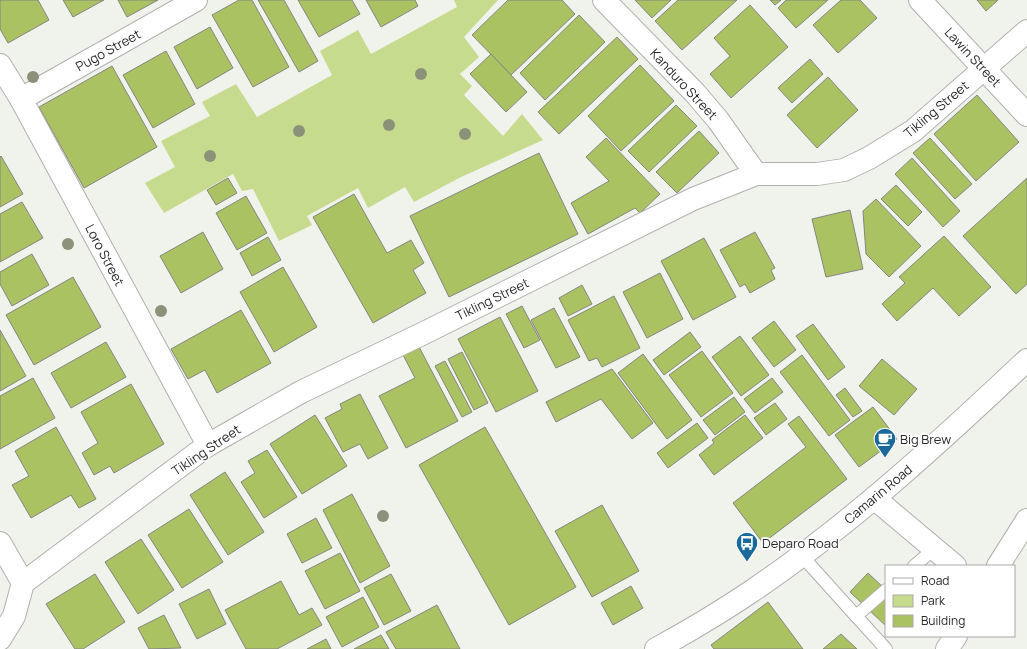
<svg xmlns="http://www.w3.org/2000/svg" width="1027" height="649" viewBox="0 0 1027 649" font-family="Manrope,sans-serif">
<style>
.green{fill:#c6db8d}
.building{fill:#abc262;stroke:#848680}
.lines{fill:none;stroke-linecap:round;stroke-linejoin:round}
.lane-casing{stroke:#b0b1ac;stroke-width:14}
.street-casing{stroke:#b0b1ac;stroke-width:24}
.secondary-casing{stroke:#b0b1ac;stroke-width:24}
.lane{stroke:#fff;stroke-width:12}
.street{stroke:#fff;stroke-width:22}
.secondary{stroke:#fff;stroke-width:22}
.tree{fill:#8c927a}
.labels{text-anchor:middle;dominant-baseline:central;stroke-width:3.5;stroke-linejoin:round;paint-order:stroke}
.street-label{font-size:13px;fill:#282927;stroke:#fff}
.poi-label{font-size:13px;fill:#282927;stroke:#fff;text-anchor:start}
</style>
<rect width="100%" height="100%" fill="#f0f2ec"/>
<path class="green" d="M454 0H498L464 37 479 57 460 74 472 86 464 95 503 136 522 114 543 140 461 177 414 202 405 187 368 208 358 188 307 216 312 225 279 241 253 189 242 191 233 174 164 213 145 183 175 167 161 141 210 116 202 102 236 84 257 117 332 75 320 51 358 30 371 54 457 7Z"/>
<g class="building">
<path d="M0 0H38L49 20 8 43 0 29Z"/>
<path d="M63 0H104L73 17Z"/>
<path d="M118 0H158L127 17Z"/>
<path d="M239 0H252L289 67 253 87 212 15Z"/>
<path d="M258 0H284L318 61 299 72Z"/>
<path d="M298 0H352L360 14 319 37Z"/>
<path d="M366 0H415L418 6 381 27Z"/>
<path d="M508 0H562L575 14 511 75 472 35Z"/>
<path d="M635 0H671L652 18Z"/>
<path d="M678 0H737L682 50 655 21Z"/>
<path d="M770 0H781L775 5Z"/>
<path d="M786 0H828L796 28 778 8Z"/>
<path d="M841 0H860L877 18 838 53 813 25Z"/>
<path d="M977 0H998L986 11Z"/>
<path d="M750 5 788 47 731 98 710 74 730 56 714 38Z"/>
<path d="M579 15 605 42 545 100 520 73Z"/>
<path d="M210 27 233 68 197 89 174 47Z"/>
<path d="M617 37 638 59 559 134 538 112Z"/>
<path d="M166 51 195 104 153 128 123 75Z"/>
<path d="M491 54 527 92 506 112 470 74Z"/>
<path d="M810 59 823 74 792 103 778 88Z"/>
<path d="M640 65 674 101 621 151 588 116Z"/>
<path d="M112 66 157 147 84 188 39 107Z"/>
<path d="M828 77 858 110 817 148 787 115Z"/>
<path d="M977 95 1019 142 976 181 934 134Z"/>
<path d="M676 105 697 126 649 172 628 151Z"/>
<path d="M699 131 719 153 677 193 656 172Z"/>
<path d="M606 138 660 194 640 213 635 208 588 234 571 203 609 181 586 157Z"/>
<path d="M930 138 972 184 955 199 913 153Z"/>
<path d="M539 153 578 234 449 297 410 216Z"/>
<path d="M1 156 23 194 0 207V157Z"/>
<path d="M912 158 960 211 943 227 895 174Z"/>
<path d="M228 178 237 193 216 205 207 190Z"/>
<path d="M1027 178V284L1016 294 963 236Z"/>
<path d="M896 185 922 212 908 226 881 199Z"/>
<path d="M354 194 387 253 411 240 424 263 413 270 426 293 373 323 313 217Z"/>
<path d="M246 196 267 233 237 250 216 213Z"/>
<path d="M876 199 921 246 889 277 866 254 863 211Z"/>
<path d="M22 202 43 238 0 262V214Z"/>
<path d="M850 210 863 269 826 277 812 219Z"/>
<path d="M203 232 223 269 181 293 160 256Z"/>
<path d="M755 232 775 268 771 270 775 279 750 293 745 284 740 287 720 250Z"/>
<path d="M944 236 991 287 959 316 933 288 897 321 882 304 905 283 899 277Z"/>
<path d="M268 237 281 260 252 276 240 253Z"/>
<path d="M704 238 736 297 693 320 661 261Z"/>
<path d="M32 254 49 285 12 306 0 284V272Z"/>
<path d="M283 267 317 327 274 352 240 292Z"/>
<path d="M660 273 683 319 647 338 623 292Z"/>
<path d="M73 277 101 327 34 365 6 315Z"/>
<path d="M582 285 592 304 568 316 559 298Z"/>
<path d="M614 296 640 348 602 367 597 358 589 361 568 320Z"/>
<path d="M522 306 540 340 524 348 506 314Z"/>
<path d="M554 308 580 357 556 368 531 320Z"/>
<path d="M241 310 271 363 217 393 205 370 188 379 171 349Z"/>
<path d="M500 317 538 391 496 412 458 339Z"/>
<path d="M774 321 796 350 774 367 752 338Z"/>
<path d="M813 324 845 367 828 380 796 336Z"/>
<path d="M0 330 26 376 0 391Z"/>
<path d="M690 332 701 347 664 375 653 360Z"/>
<path d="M740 336 769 375 741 396 712 357Z"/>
<path d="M106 342 126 377 71 408 51 373Z"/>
<path d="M418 345 458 421 406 448 379 396 415 378 402 353Z"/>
<path d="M702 351 733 393 701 417 669 375Z"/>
<path d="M462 352 488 403 474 410 448 359Z"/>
<path d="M643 354 692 420 667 439 618 373Z"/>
<path d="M802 355 850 420 829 436 780 372Z"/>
<path d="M882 359 917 389 894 415 859 386Z"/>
<path d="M445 361 472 412 462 417 435 366Z"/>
<path d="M612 369 653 423 632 439 601 399 556 422 546 402Z"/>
<path d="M33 378 55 418 0 449V396Z"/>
<path d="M772 378 783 392 755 413 744 399Z"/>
<path d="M131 384 164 444 114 473 110 466 94 475 82 453 98 443 81 412Z"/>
<path d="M845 388 862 411 853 417 836 395Z"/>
<path d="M360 394 388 448 368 459 360 444 343 452 325 418 342 409 340 404Z"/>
<path d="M734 397 745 412 715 435 703 420Z"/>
<path d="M775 403 787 419 766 435 754 418Z"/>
<path d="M873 407 897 439 859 467 835 435Z"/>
<path d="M315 415 347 466 302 494 270 444Z"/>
<path d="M745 415 763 438 714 475 699 455 714 443 712 440Z"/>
<path d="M799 416 847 479 763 543 733 503 806 447 788 424Z"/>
<path d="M697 423 708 438 668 468 657 453Z"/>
<path d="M56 427 96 499 79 508 71 495 31 518 12 485 29 476 15 451Z"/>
<path d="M485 427 576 587 509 625 419 465Z"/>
<path d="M267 450 297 497 264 518 241 482 255 473 248 461Z"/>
<path d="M225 472 264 532 228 555 190 495Z"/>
<path d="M352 494 390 566 360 583 323 510Z"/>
<path d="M602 505 639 571 592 597 555 531Z"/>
<path d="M189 509 223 562 182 588 148 535Z"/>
<path d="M316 518 332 548 302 563 287 534Z"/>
<path d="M141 539 174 590 138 614 105 562Z"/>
<path d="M340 553 360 591 325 609 305 571Z"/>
<path d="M868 573 886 590V626L850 592Z"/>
<path d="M95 574 125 622 83 649H75L46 604Z"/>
<path d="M391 574 411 611 384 625 364 588Z"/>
<path d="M281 581 299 615 312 608 322 625 277 649H246L225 610Z"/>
<path d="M631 586 643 608 613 625 601 603Z"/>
<path d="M209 589 226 624 197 639 179 604Z"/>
<path d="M363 597 379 627 342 647 326 617Z"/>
<path d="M768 602 803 649H714L711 645Z"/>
<path d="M437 605 460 649H396L386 632Z"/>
<path d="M164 615 181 648 149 649 138 628Z"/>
<path d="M841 634 857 649H823Z"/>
<path d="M381 635 389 649H354Z"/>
<path d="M326 639 331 649H307Z"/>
</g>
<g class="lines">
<g class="lane-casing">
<g id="lane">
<path d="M802 556 856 616 886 590"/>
<path d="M914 566 934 549"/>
<path d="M856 616 886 649"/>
</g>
</g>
<g class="street-casing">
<g id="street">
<path d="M604 0 695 93 718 120 756 174"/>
<path d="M920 0 1027 115"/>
<path d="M0 65 21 99 208 445"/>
<path d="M21 99 196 0"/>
<path d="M874 498 955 566"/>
<path d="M0 543 23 583"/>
<path d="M0 639 14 616 23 583 208 445 301 392 424 333 693 199 756 174H817L844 170 869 158 913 131 1027 31"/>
</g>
</g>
<g class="secondary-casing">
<g id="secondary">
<path d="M998 566 1027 520"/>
<path d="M656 649C689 631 721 612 752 591 851 524 940 442 1027 360"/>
<path d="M947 649 956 636"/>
</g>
</g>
<use href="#lane" class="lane"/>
<use href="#street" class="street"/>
<use href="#secondary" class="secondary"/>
</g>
<g class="tree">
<circle cx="421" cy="74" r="6"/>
<circle cx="33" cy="77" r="6"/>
<circle cx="389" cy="125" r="6"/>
<circle cx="299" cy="131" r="6"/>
<circle cx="465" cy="134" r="6"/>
<circle cx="210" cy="156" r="6"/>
<circle cx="68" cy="244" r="6"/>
<circle cx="161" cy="311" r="6"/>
<circle cx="383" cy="516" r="6"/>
</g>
<defs>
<g id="cafe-pin" transform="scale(1.15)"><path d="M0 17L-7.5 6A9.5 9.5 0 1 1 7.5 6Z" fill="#196a9b" stroke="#fff"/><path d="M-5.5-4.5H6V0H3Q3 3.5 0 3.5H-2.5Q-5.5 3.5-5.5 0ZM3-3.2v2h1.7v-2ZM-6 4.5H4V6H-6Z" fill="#fff"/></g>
<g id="bus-pin" transform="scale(1.15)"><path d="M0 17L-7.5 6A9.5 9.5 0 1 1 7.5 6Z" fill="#196a9b" stroke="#fff"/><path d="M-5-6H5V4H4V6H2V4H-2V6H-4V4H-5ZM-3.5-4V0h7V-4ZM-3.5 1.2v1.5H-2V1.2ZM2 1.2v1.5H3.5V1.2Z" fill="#fff"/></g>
</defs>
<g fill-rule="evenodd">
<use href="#cafe-pin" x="885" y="439"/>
<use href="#bus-pin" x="747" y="543"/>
</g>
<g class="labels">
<g class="street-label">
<text transform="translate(108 50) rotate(-29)">Pugo Street</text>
<text transform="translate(973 57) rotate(47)">Lawin Street</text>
<text transform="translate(684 84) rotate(47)">Kanduro Street</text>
<text transform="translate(936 109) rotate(-40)">Tikling Street</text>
<text transform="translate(105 255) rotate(62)">Loro Street</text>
<text transform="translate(492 299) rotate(-26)">Tikling Street</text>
<text transform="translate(206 450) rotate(-34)">Tikling Street</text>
<text transform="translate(878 494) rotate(-40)">Camarin Road</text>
</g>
<g class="poi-label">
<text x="900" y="439">Big Brew</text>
<text x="762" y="543">Deparo Road</text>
</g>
</g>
<rect x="885" y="565" width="130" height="72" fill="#ffffff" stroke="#a9a9a9"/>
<rect x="893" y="578" width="20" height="6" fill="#ffffff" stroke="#a9a9a9"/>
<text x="921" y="585" font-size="12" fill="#282927">Road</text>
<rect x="893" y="595" width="20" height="12" fill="#c6db8d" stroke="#a9a9a9"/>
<text x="921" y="605" font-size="12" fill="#282927">Park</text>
<rect x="893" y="615" width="20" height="12" fill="#abc262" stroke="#a9a9a9"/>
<text x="921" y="625" font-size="12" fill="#282927">Building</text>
</svg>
